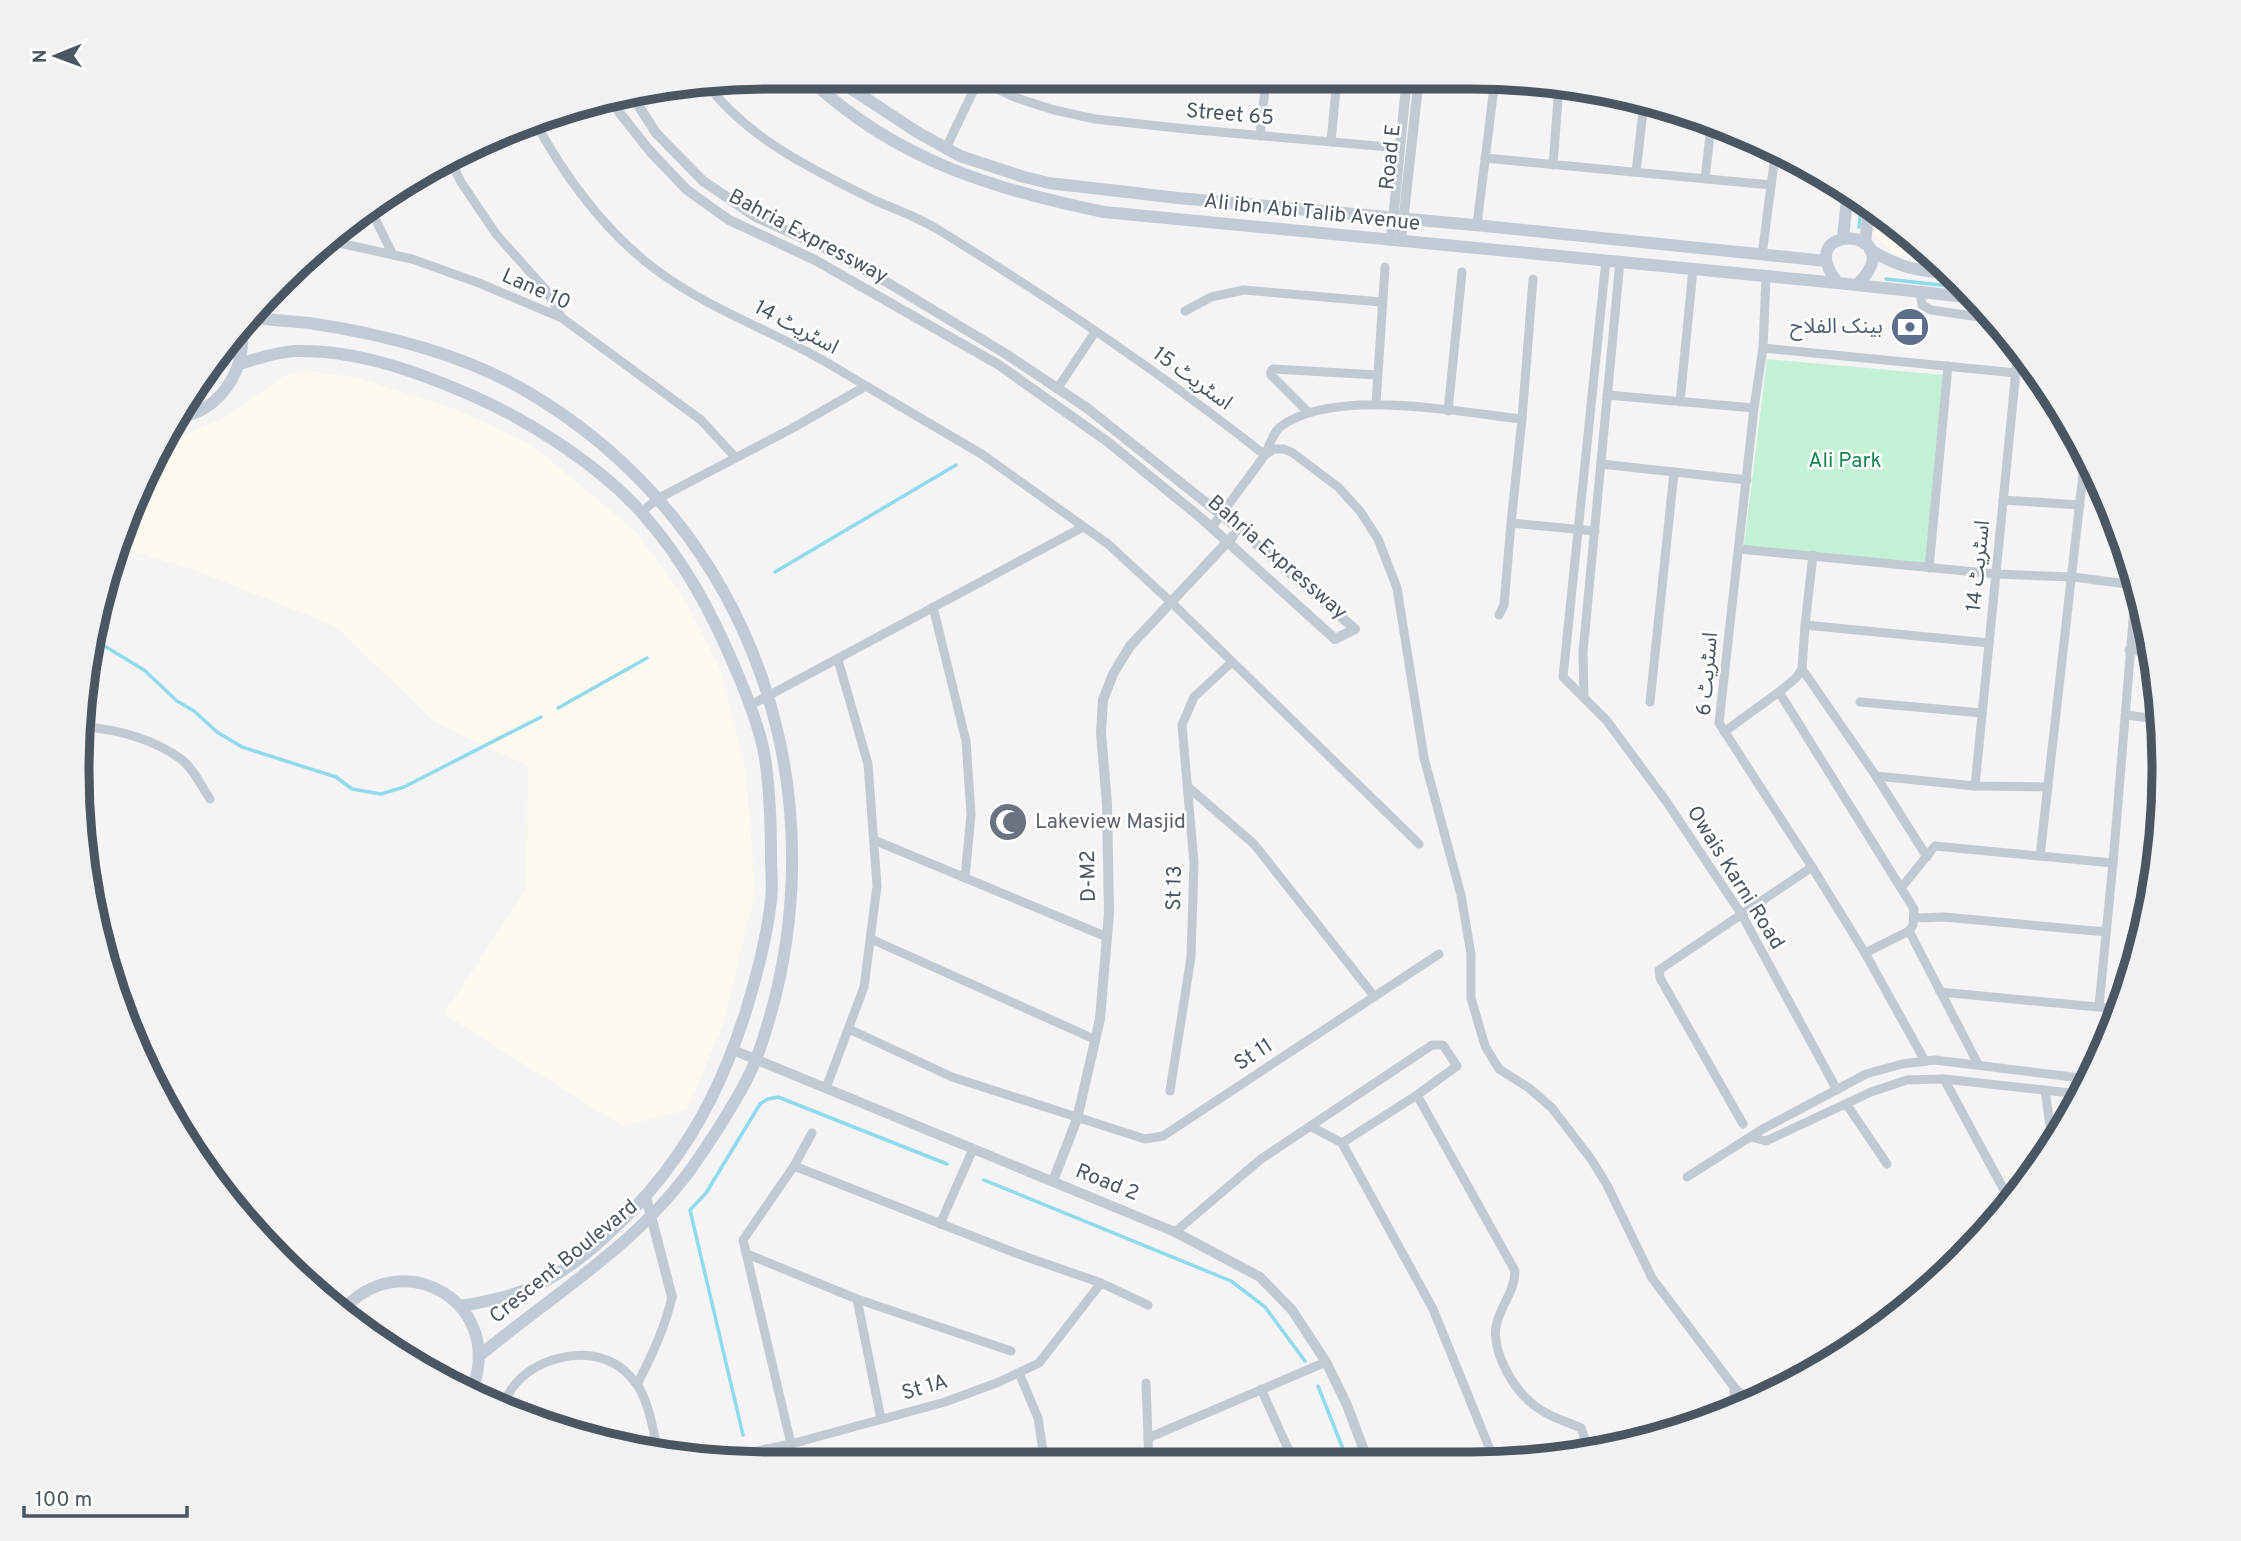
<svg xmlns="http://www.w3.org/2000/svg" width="2241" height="1541" viewBox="0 0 2241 1541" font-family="Overpass,'Noto Sans Arabic',sans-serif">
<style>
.commercial{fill:#fdf9ef}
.green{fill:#c3f1d5}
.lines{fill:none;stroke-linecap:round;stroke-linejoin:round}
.stream{stroke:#90daee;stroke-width:3.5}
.minor{stroke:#c1cad2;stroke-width:9}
.tertiary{stroke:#c1cad2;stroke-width:10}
.secondary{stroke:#c1cbd6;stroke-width:12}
.labels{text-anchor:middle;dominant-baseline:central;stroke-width:5;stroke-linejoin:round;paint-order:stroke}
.street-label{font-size:21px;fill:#4a5661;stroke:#fff}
.service-label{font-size:21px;fill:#4e5e75;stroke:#fff;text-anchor:end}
.park-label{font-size:21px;fill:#17864f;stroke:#fff}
.worship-label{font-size:21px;fill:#5b616d;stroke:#fff;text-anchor:start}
.rim{fill:none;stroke:#4a5661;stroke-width:9}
</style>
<rect width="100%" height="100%" fill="#f5f3f3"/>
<g class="commercial">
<path d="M1876 210 1940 263 1894 254 1873 234Z"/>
<path d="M308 371 359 378 455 409 532 445 635 531 683 596 720 668 746 772 755 892 722 1026 687 1110 622 1126 444 1014 526 890 528 766 435 722 335 626 197 571 116 546 130 505 168 438 171 440 224 418 285 375Z"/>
</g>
<path class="green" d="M1767 359 1944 375 1926 566 1744 546Z"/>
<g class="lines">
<g class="stream">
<path d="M1859 227 1862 199"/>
<path d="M1886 279 1967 288"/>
<path d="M775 572 956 465"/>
<path d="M93 639 144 670 177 701 194 711 217 732 242 747 336 777 352 789 381 794 404 787 541 717"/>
<path d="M558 708 647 658"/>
<path d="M984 1180 1231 1281 1265 1307 1305 1361"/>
<path d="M1318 1386 1349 1464"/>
<path d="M743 1435 690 1210 706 1193 760 1104 768 1099 778 1097 947 1164"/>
</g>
<g class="minor">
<path d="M980 81 1014 97 1054 110 1095 119 1186 129 1400 148"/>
<path d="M706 83C748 139 813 170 874 200 895 209 917 217 937 229 1050 298 1161 373 1265 455 1269 446 1273 433 1280 427 1334 387 1457 412 1522 419L1511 523 1595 531"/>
<path d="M534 120C565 177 603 230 655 269 704 306 762 327 815 356 832 365 849 376 866 386L791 429 659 498 641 512"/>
<path d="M1260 136 1266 79"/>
<path d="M1331 142 1337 78"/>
<path d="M946 148 978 81"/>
<path d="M1485 158 1771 185"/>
<path d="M451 162 461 182 496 234 546 290 562 318"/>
<path d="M1553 165 1559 86"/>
<path d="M1636 172 1644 103"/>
<path d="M1705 179 1711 126"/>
<path d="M369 206 393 255"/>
<path d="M1477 225 1495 79"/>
<path d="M325 240 412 259 479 283 562 318 701 420 735 457"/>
<path d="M1762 255 1776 148"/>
<path d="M1606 260 1563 677 1607 721 1666 801 1742 915 1837 1090"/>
<path d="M1766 277 1763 348 1754 408 1719 723 1812 867 1865 953 1925 1061"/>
<path d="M1920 292 1922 305 1931 310 1993 319"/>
<path d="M1185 311 1211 297 1244 290 1381 302"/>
<path d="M1763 348 2016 373"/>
<path d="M866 386 983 455 1108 544 1172 603 1419 844"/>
<path d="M1057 389 1095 332"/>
<path d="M1607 395 1754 408"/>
<path d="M1680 402 1693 269"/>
<path d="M1376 404 1385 267"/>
<path d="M1448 411 1462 272"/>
<path d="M1308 412 1271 375V371L1273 369 1377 375"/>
<path d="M1522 419 1533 279"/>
<path d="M1601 464 1747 480"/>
<path d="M2003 500 2080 505"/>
<path d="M1212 527 1265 455 1274 449H1284L1293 453 1338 487 1360 511 1378 539 1397 588 1424 758 1461 895 1471 954V998L1485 1046 1499 1069 1529 1088 1552 1108 1591 1159 1607 1185 1652 1278 1734 1387V1412"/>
<path d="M1739 549 1996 574 2073 577 2135 585"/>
<path d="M1929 568 1948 366"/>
<path d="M933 607 966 741 971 814 965 878"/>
<path d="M1499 615 1504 605 1511 523"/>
<path d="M1805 625 1989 643"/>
<path d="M2129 650 2152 653"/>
<path d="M1802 669 1876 776 1927 857"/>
<path d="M1779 692 1914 909 1913 925 1909 931 1865 953"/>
<path d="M1584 698 1583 652 1620 261"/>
<path d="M1650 702 1674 472"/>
<path d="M1860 702 1982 713"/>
<path d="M749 706 1083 527"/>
<path d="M2125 715 2159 719"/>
<path d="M79 726C114 729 152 738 181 759 193 768 202 787 210 799"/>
<path d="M1724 732 1779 692 1796 678 1802 669 1805 625 1813 555"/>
<path d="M1876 776 1975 786 2048 787"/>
<path d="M1187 786 1254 844 1374 996"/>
<path d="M1975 786 2018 350"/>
<path d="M874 840 1107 937"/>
<path d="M2040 856 2085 456"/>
<path d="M1901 888 1935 846 2113 863"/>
<path d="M1915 918 1944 917 2106 932"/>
<path d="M1909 931 1978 1064"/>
<path d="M871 939 1094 1039"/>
<path d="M1940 992 2119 1009"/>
<path d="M2099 1006 2113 863 2136 585"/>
<path d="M849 1029 952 1077 1145 1139 1163 1136 1439 954"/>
<path d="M1944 1079 2010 1201"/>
<path d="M826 1088 864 987 877 886 868 764 838 660"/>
<path d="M2045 1090 2053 1146"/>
<path d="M1170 1091 1191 957 1194 863 1182 725 1194 697 1232 662"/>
<path d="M1417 1095 1515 1271C1515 1290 1502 1304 1497 1322 1489 1351 1516 1395 1541 1410 1553 1418 1567 1422 1581 1428L1589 1452"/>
<path d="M1847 1105 1887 1164"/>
<path d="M1743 1124 1660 978 1659 970 1812 867"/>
<path d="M1310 1126 1342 1143 1433 1309 1495 1462"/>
<path d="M1751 1137 1766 1141 1871 1092 1907 1080 1944 1079 2080 1094"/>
<path d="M794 1166 1018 1254 1101 1283 1148 1305"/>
<path d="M1687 1177 1761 1130 1866 1074 1902 1064 1935 1060 2088 1079"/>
<path d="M940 1224 973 1149"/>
<path d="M1175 1232 1261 1159 1432 1045H1443L1457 1066 1417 1095 1342 1143"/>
<path d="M747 1254 857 1299 1011 1351"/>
<path d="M857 1299 881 1419"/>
<path d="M1019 1373 1038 1418 1045 1464"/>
<path d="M1146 1383 1149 1464"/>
<path d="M637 1384C652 1356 665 1328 672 1297"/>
<path d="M1734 1387 1751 1403"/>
<path d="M1261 1389 1295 1464"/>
<path d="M502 1405C506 1399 509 1392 513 1387 535 1358 583 1346 615 1364 622 1367 630 1376 635 1382 648 1397 654 1433 658 1453"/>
<path d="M1148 1438 1326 1362"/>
<path d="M791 1444 743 1240 794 1166 812 1133"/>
<path d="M717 1459 791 1444 945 1402 999 1382 1039 1363 1101 1283"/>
</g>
<g class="tertiary">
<path d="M612 99 619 112 649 150 687 190 729 220 815 260 999 365 1108 442 1201 518 1335 639 1355 629 1239 529 1087 408 1006 354 885 281 820 246 756 217 703 181 656 133 631 94"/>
<path d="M1391 240 1407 77"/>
<path d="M1401 240 1419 77"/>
<path d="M733 1050 1175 1232 1260 1277 1292 1310 1326 1362 1347 1405 1369 1464"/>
<path d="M1053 1181 1077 1119 1100 1019 1109 913 1107 804 1101 733 1103 700 1113 674 1130 646 1233 536"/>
<path d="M646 1197 672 1297"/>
</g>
<g class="secondary">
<path d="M813 82C897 160 995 190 1104 212L1838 283"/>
<path d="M841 82 917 132 960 156 1024 177 1049 183 1178 198 1485 226 1826 261"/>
<path d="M1843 238 1848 189"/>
<path d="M1865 244 1869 205"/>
<path d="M1870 250C1903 269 1915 270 1953 274"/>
<path d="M1858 284C1914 226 1788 221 1838 283L1976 298"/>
<path d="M250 317C269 320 289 321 309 323 383 334 461 353 526 391 759 527 848 806 757 1057 745 1089 717 1131 698 1159 642 1242 555 1293 479 1356"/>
<path d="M239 364C257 359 276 352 295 351 356 349 418 372 473 396 530 421 600 466 642 513 684 560 712 613 736 670 748 698 760 728 765 758 770 791 771 824 771 858 771 872 773 886 771 900 767 938 757 975 746 1011 726 1073 703 1123 663 1175 633 1213 580 1266 535 1286 511 1297 486 1302 460 1306"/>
<path d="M181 417C222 410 248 366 241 327"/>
<path d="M340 1313C403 1239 510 1306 470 1394"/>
</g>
</g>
<defs>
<g id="bank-disc" transform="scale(2.0125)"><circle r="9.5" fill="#5c6f8a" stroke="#fff"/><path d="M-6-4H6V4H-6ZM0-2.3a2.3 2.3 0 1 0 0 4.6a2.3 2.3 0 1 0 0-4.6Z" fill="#fff"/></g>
<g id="mosque-disc" transform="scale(2.0125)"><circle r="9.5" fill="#6b7280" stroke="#fff"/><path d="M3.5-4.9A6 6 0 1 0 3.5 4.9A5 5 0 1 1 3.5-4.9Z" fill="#fff"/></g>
</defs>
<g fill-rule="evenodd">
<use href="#bank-disc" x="1910" y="327"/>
<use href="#mosque-disc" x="1008" y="822"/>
</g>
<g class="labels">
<g class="street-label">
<text transform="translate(1230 115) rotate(5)">Street 65</text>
<text transform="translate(1391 157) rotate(-84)">Road E</text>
<text transform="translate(1312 213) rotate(6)">Ali ibn Abi Talib Avenue</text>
<text transform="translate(808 237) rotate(28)">Bahria Expressway</text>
<text transform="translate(536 290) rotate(24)">Lane 10</text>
<text transform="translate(796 328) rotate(28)">اسٹریٹ 14</text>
<text transform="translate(1192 379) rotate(36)">اسٹریٹ 15</text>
<text transform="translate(1277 558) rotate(41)">Bahria Expressway</text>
<text transform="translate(1979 566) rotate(-84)">اسٹریٹ 14</text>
<text transform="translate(1708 674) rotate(-85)">اسٹریٹ 6</text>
<text transform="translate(1089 876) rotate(-91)">D-M2</text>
<text transform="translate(1735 878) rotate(58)">Owais Karni Road</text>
<text transform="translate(1175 888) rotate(-89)">St 13</text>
<text transform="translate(1254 1055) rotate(-33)">St 11</text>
<text transform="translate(1107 1183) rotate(22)">Road 2</text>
<text transform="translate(564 1262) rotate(-39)">Crescent Boulevard</text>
<text transform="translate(925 1388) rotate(-16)">St 1A</text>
</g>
<g class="service-label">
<text x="1883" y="327">بینک الفلاح</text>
</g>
<g class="park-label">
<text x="1845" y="461">Ali Park</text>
</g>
<g class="worship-label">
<text x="1035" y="822">Lakeview Masjid</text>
</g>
</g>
<path d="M0 0H2241V1541H0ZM770 89H1471A681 681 0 0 1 2152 770V771A681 681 0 0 1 1471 1452H770A681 681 0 0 1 89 771V770A681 681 0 0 1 770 89Z" fill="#f1f1f2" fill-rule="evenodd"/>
<path class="rim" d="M770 89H1471A681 681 0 0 1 2152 770V771A681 681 0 0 1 1471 1452H770A681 681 0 0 1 89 771V770A681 681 0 0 1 770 89Z"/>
<g transform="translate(56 56) rotate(269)" stroke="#ffffff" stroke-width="5" paint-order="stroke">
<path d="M0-5L12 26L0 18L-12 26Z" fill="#4a5661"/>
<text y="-10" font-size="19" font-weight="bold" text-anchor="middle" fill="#4a5661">N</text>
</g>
<path d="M24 1506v10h163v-10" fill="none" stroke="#4a5661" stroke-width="3.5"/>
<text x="35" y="1506" font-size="21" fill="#4a5661" stroke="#ffffff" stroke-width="5" paint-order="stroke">100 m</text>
</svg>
